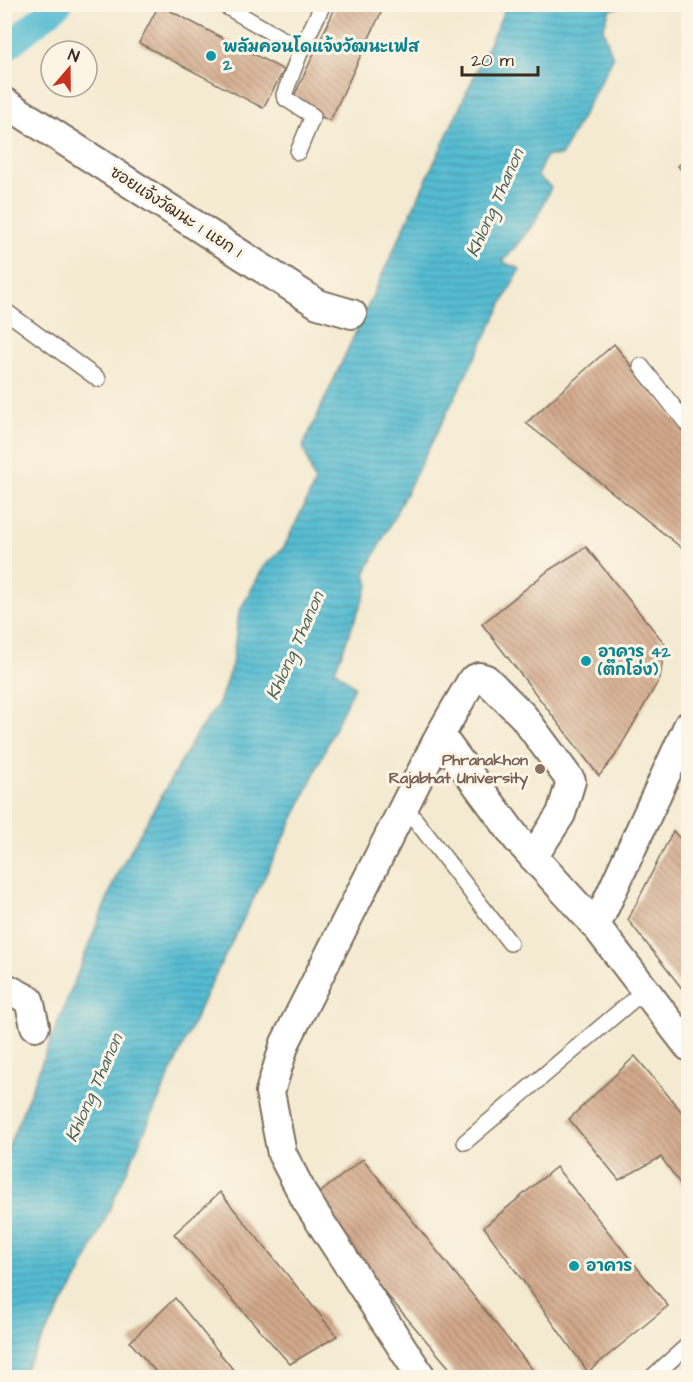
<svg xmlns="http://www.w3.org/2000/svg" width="693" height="1382" viewBox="0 0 693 1382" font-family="'Architects Daughter','Playpen Sans Thai',sans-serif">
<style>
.water{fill:url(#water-rules);stroke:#487378;stroke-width:1.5}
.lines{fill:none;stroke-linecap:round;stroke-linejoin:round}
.canal{stroke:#55bcd2;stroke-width:27}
.building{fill:url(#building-back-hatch)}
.service-casing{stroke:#7c6d5d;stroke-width:18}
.minor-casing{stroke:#7c6d5d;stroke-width:32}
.service{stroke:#fff;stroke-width:15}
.minor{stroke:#fff;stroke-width:28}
.culture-dot{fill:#0f9aa8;stroke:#fcf5e5;stroke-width:2}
.education-dot{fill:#8d6e63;stroke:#fcf5e5;stroke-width:2}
.labels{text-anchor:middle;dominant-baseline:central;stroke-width:6;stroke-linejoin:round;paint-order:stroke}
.culture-label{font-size:16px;font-weight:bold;fill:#0d838f;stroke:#fcf5e5;text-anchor:start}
.street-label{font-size:16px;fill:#3b2a1e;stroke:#fcf5e5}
.education-label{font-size:16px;font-weight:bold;fill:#785e54;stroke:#fcf5e5;text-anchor:end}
.water-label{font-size:18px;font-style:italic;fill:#445d5d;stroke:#fcf5e5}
</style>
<defs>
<pattern id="water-rules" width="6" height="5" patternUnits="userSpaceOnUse" patternTransform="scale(1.5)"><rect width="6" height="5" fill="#55bcd2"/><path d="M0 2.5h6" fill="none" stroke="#4899aa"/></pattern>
<pattern id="building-back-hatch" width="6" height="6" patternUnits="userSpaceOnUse" patternTransform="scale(1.5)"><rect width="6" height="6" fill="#d2a98b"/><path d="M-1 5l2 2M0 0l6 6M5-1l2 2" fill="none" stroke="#ac8a71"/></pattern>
</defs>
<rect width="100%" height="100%" fill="#fcf5e5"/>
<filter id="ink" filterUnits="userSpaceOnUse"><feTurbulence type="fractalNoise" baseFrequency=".0167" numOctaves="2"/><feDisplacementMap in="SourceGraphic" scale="12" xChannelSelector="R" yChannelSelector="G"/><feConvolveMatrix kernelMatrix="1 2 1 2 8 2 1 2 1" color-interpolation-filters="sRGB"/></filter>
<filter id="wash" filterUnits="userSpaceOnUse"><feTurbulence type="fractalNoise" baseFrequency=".008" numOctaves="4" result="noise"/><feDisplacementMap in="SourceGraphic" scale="24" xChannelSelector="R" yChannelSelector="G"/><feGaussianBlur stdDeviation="1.35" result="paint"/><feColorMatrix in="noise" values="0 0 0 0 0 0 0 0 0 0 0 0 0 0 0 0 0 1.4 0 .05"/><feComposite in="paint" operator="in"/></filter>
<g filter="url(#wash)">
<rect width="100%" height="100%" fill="#f4ead1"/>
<path class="water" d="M507 5H628L610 10 603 28 613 58 561 156H546L537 176 551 187 535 222 503 262 520 269 365 574 369 584 335 670 354 686 296 814 208 990 80 1275 20 1377H5L4 1158 117 874 197 733 219 703 232 664 239 612 264 566 284 547 315 483 303 446Z"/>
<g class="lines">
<path class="canal" d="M4 49 59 4"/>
</g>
<g id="blocks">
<g class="building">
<path d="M337 4H385L330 121 291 103Z"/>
<path d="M159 5 284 70 263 108 139 43Z"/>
<path d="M688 159V179L678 166Z"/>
<path d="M614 344 688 436V553L526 423Z"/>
<path d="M586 547 665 644 660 678 615 756 599 776 482 624 549 570Z"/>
<path d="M673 831 688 847V996L628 920Z"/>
<path d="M635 1056 688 1119V1195L661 1157 619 1180 569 1119Z"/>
<path d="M363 1159 536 1374 531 1378H458L308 1202Z"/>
<path d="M556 1167 668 1306 588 1372 484 1227Z"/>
<path d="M220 1192 337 1336 290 1364 174 1234Z"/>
<path d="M175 1298 240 1378H161L130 1342Z"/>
</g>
</g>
</g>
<g filter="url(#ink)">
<use href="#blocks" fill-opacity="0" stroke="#7c6d5d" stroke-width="1.5"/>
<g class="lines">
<g class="service-casing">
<g id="service">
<path d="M222 4 301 50 284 95 286 99 313 116 298 152"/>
<path d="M301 50 323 4"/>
<path d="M4 310 98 379"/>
<path d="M641 366 688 425"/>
<path d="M404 805 510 943"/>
<path d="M465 1142 646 989"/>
<path d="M651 1378 688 1345"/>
</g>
</g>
<g class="minor-casing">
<g id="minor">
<path d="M4 102 318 304 352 314"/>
<path d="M440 735 517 839 596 926 688 1046"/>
<path d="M596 926 688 726"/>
<path d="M4 987 29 1000 35 1026"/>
<path d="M422 1378 306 1200 282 1154 270 1092 285 1043 440 735 472 680 479 677 486 679 523 716 571 781 561 814 533 857"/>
</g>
</g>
<use href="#service" class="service"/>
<use href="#minor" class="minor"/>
</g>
</g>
<g class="culture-dot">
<circle cx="211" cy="56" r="6"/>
<circle cx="586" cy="661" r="6"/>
<circle cx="574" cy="1266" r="6"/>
</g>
<circle class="education-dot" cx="540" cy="769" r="6"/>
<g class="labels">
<g class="culture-label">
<text x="223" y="47">พลัมคอนโดแจ้งวัฒนะเฟส<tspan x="223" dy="18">2</tspan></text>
<text x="598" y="652">อาคาร 42<tspan x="598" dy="18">(ตึกโอ่ง)</tspan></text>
<text x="586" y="1266">อาคาร</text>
</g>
<g class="street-label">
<text transform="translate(176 212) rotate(33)">ซอยแจ้งวัฒนะ 1 แยก 1</text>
</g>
<g class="education-label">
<text x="528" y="760">Phranakhon<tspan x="528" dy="18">Rajabhat University</tspan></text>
</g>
<g class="water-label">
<text transform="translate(495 203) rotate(-66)">Khlong Thanon</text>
<text transform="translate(295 646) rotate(-66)">Khlong Thanon</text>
<text transform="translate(94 1088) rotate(-66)">Khlong Thanon</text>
</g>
</g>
<rect width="693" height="1382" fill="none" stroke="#fcf5e5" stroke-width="24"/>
<g transform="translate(69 69) rotate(20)"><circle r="28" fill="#fcf5e5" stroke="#afa495" stroke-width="1.5"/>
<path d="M0-4.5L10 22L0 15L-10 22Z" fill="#c8321e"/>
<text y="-9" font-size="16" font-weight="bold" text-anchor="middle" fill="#3b2a1e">N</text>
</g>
<path d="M462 66v9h76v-9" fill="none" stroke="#3b2a1e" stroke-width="3"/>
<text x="471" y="66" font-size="18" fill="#3b2a1e" stroke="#fcf5e5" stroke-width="4.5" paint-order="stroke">20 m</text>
</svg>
